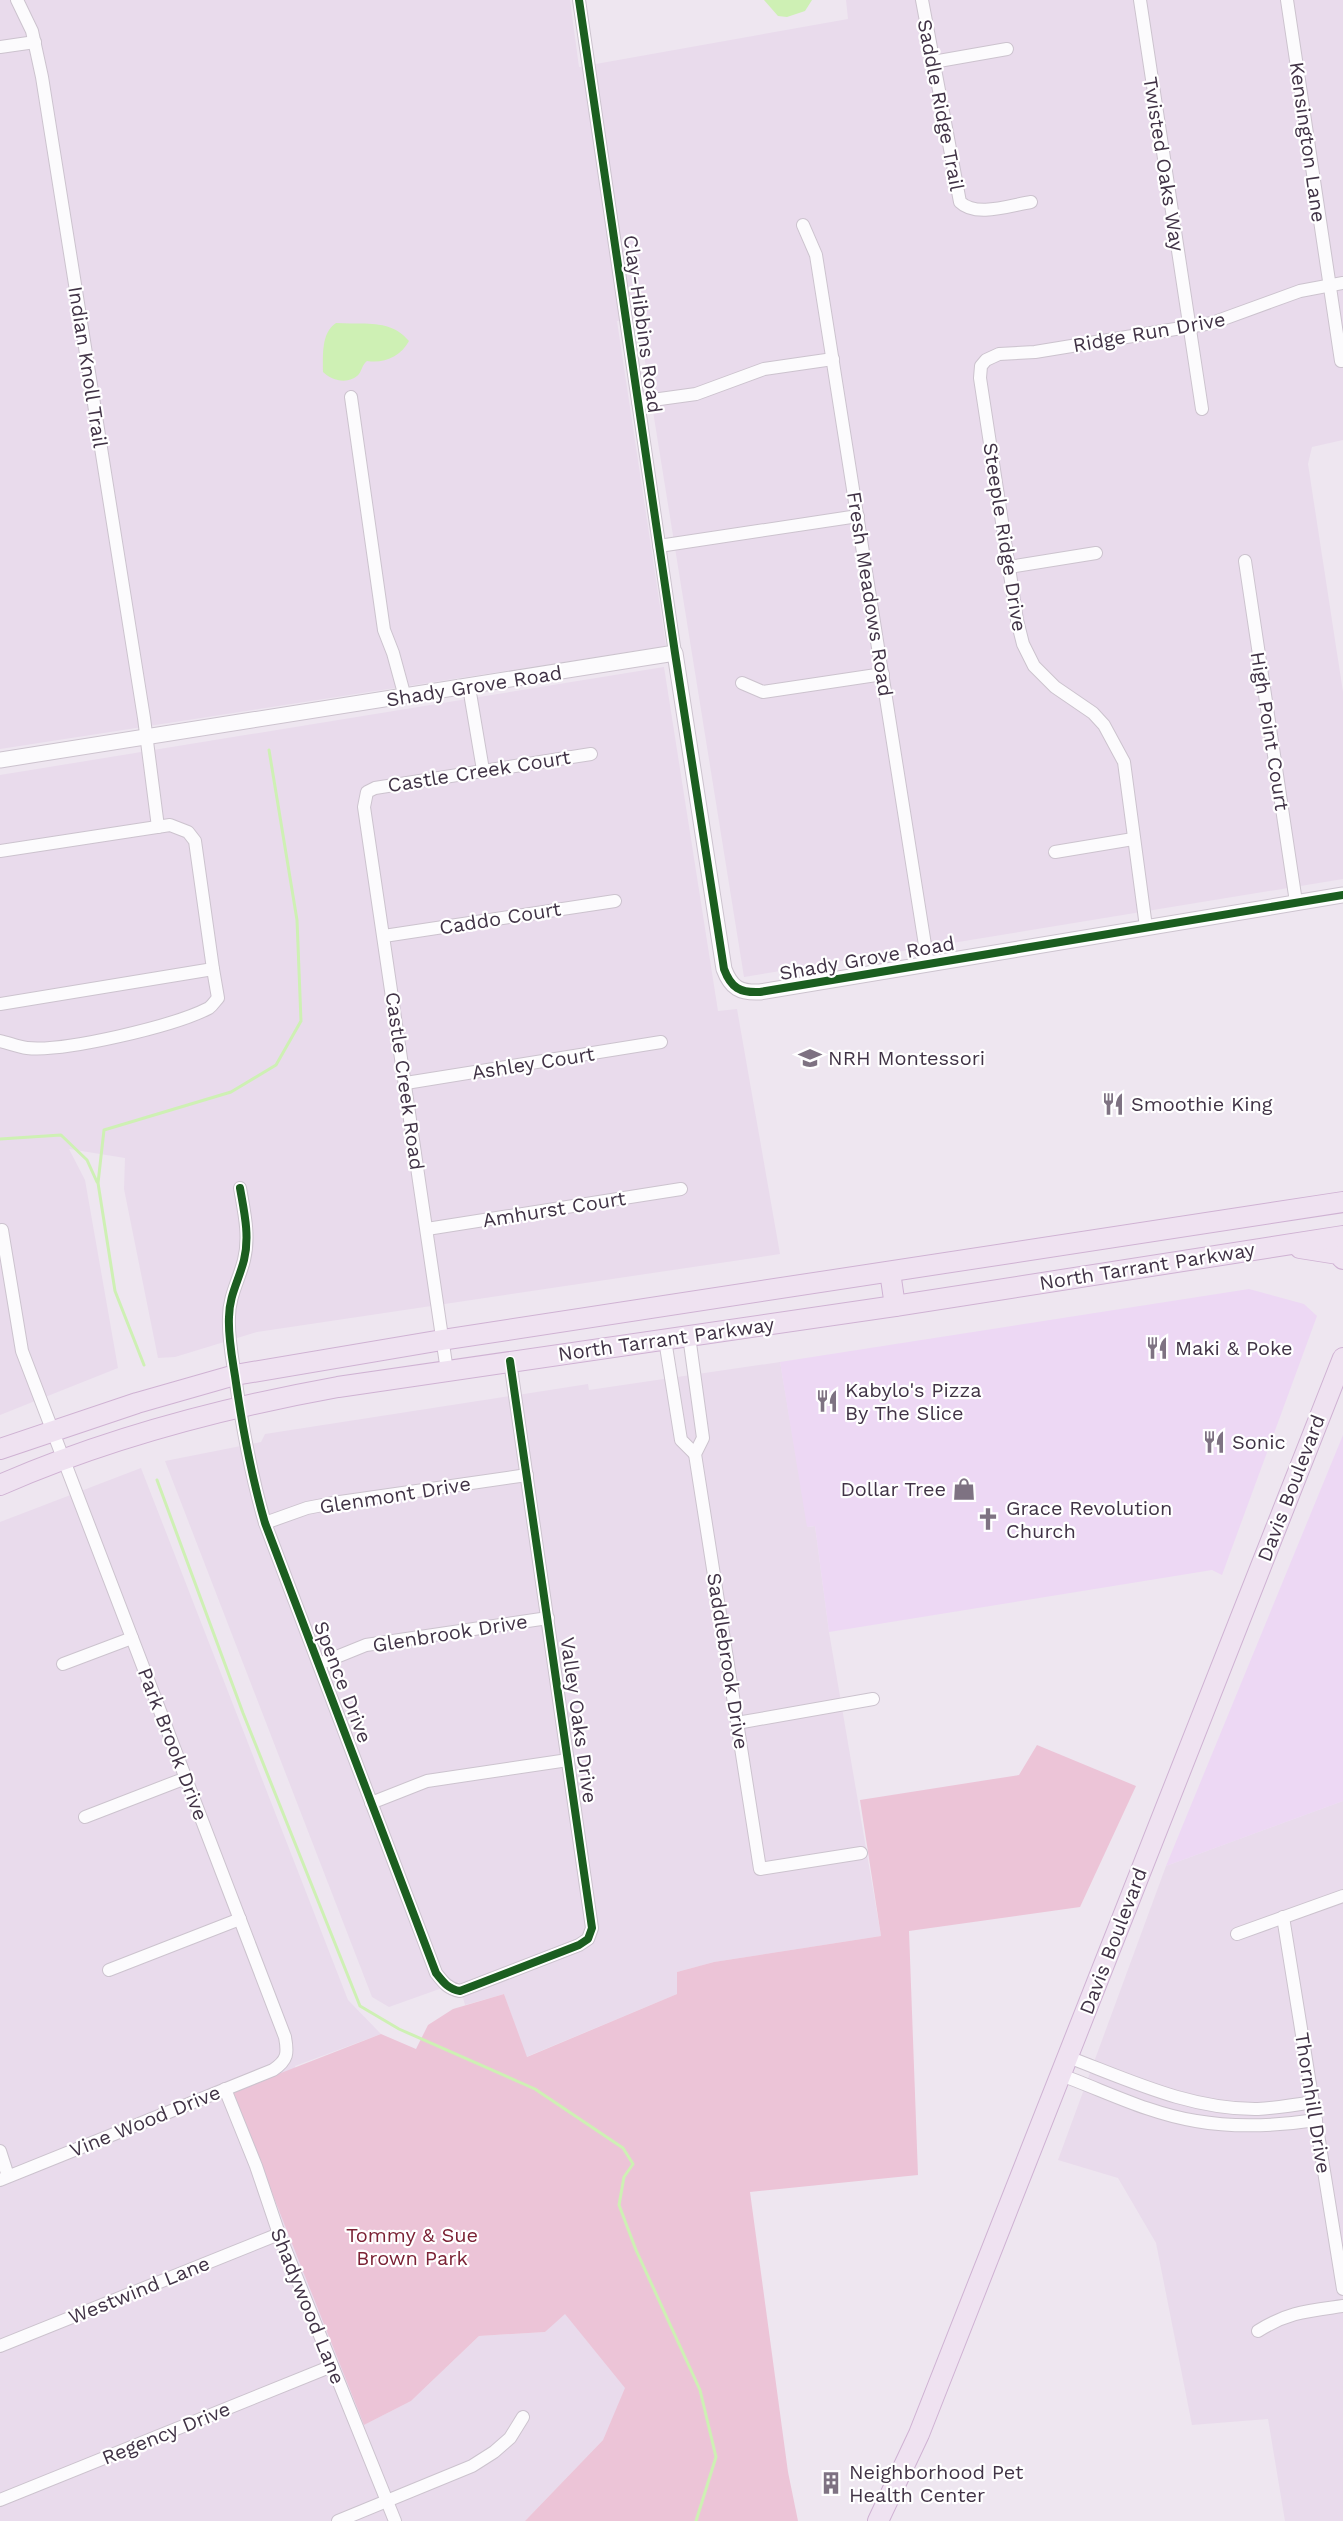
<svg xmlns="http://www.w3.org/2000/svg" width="1343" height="2521" viewBox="0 0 1343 2521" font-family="'Work Sans',sans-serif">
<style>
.residential{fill:#e9dbec}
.commercial{fill:#edd8f4}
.green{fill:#ecc4d7}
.water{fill:#cef0b4}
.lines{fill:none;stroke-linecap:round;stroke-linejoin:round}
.stream{stroke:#cef0b4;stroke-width:3}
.minor-casing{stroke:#ccc3ce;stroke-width:14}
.tertiary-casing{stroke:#ccc3ce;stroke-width:17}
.primary-casing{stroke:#cfb2d3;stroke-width:22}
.minor{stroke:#fcfbfd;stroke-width:12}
.tertiary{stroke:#fcfbfd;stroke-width:15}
.primary{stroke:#efe2f1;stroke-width:20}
.cycleway-casing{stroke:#fff;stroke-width:11}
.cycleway{stroke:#1b5e20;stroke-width:8}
.labels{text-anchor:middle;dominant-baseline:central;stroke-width:4.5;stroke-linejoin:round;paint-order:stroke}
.street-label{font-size:20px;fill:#413346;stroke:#fff}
.poi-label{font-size:20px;fill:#413346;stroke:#fff;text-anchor:start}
.park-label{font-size:20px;fill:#7b2235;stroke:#fff}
</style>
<rect width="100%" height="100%" fill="#eee6f0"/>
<g class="residential">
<path d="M0 0H570L579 67 848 19 846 0H1343V440L1312 447 1308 464 1343 692V879L744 977 638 318 617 321 666 646 0 749Z"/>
<path d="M664 667 718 1011 737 1009 780 1254 257 1332 175 1357 158 1358 124 1189 125 1158 69 1149 85 1180 118 1368 0 1415V775Z"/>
<path d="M780 1362 808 1527 815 1526 829 1632 881 1936 714 1962 677 1972V1994L526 2057 504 1994 465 2005 459 1982 389 2007 372 1997 165 1461 261 1442 265 1434 588 1384 589 1390Z"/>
<path d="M141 1468 348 2000 381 2034 295 2066 364 2425 411 2401 479 2336 545 2332 565 2313 626 2388 603 2440 525 2521H0V1522Z"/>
<path d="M1343 1801V2521H1285L1268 2419 1192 2425 1156 2243 1118 2178 1058 2160 1166 1866Z"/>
</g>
<g class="commercial">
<path d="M1249 1289 1304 1304 1317 1316 1222 1575 1212 1570 829 1632 815 1526 807 1527 780 1362Z"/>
<path d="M1343 1435V1801L1166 1866Z"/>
</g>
<path class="green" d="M1037 1745 1136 1786 1080 1907 909 1931 918 2175 750 2192 788 2472 798 2521H525L603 2440 625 2388 565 2314 545 2332 479 2336 411 2401 364 2425 232 2092 381 2034 416 2049 428 2025 453 2009 504 1994 527 2057 677 1994V1972L714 1962 881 1936 860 1800 1019 1775Z"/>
<g class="water">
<path d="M764 0H812L805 11 787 17 778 16Z"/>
<path d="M336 323C363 325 390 318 409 341 401 356 384 364 367 361 362 365 362 370 359 374 349 385 332 381 323 372 323 355 321 333 336 323Z"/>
</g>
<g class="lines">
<g class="stream">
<path d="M0 1139 61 1135 87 1160 97 1182"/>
<path d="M144 1365 115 1291 98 1183 104 1130 231 1092 276 1065 301 1021 297 920 269 750"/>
<path d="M157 1480 243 1713 360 2006 399 2029 535 2089 623 2148 633 2164 624 2177 619 2205 636 2250 700 2390 716 2457 696 2521"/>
</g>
<g class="minor-casing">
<g id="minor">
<path d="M17 0 32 31 42 77 144 718 158 827"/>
<path d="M579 0 675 653"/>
<path d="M922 0 960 202C976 218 1011 205 1031 202"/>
<path d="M1140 0 1202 409"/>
<path d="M1287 0 1341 361"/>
<path d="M0 47 35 42"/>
<path d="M933 62 1007 49"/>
<path d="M803 225 816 255 928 964"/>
<path d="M351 397 384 630 393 653 405 697"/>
<path d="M638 402 696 394 764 369 833 359"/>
<path d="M659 546 858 516"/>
<path d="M1245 561 1296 902"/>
<path d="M1009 567 1096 553"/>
<path d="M742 683 763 692 883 674"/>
<path d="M469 687 483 770"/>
<path d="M0 851 170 825 188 832 195 841 213 969 0 1004"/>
<path d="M1055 852 1133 839"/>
<path d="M1146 927 1124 762 1104 725 1093 713 1055 687 1034 666 1023 644 1017 620 980 378 981 366 986 360 999 354 1035 352 1212 323 1300 291 1343 283"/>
<path d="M384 936 615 901"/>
<path d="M0 1041C9 1043 18 1047 27 1048 65 1052 174 1026 209 1008 213 1005 215 1001 218 998L213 969"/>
<path d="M406 1083 661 1042"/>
<path d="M240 1188C244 1211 250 1236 244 1260 239 1280 229 1296 229 1317 228 1337 232 1357 235 1376 242 1426 251 1475 265 1523L436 1973C443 1982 448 1989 460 1991L579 1945 588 1939 592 1928 510 1361"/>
<path d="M427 1229 681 1189"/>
<path d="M689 1336 703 1438 695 1454 760 1869 861 1853"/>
<path d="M665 1340 681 1440 695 1454"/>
<path d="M447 1371 364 807 367 792 375 788 591 754"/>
<path d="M265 1523 307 1508 333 1503 527 1475"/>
<path d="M63 1664 132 1638"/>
<path d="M319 1664 366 1645 548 1618"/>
<path d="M737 1723 873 1699"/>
<path d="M371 1803 427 1781 568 1760"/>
<path d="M85 1817 186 1778"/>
<path d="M1283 1917 1343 2289"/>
<path d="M1237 1934 1343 1896"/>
<path d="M109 1970 240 1919"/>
<path d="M1068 2057C1129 2080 1191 2110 1258 2109 1276 2108 1295 2105 1313 2102"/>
<path d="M1061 2075C1105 2091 1150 2114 1196 2121 1236 2128 1276 2126 1316 2120"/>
<path d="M225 2089 256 2166 279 2234 395 2521"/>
<path d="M0 2151 8 2176"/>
<path d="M0 2180 273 2070C288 2060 288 2053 285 2037L22 1351 2 1230"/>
<path d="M1258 2331C1288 2312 1308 2311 1343 2306"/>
<path d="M0 2346 279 2234"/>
<path d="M0 2500 332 2366"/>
<path d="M338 2521 472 2466 494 2452 510 2438 523 2417"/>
</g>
</g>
<g class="tertiary-casing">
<path id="tertiary" d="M0 760 675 653 724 969C731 988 740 993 760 992L1343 895"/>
</g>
<g class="primary-casing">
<g id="primary">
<path d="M1300 1248 1338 1254 1343 1259"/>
<path d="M890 1272 895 1306"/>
<path d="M0 1449 137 1403 235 1375 442 1340 1343 1202"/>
<path d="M0 1485C108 1438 222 1408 338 1387L895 1306 1343 1236"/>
<path d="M878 2521 919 2434 1343 1358"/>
</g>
</g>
<use href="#minor" class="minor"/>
<use href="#tertiary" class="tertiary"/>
<use href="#primary" class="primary"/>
<g class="cycleway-casing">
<g id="cycleway">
<path d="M579 0 675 653 724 969C731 988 740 993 760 992L1343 895"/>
<path d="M240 1188C244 1211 250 1236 244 1260 239 1280 229 1296 229 1317 228 1337 232 1357 235 1376 242 1426 251 1475 265 1523L436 1973C443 1982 448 1989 460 1991L579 1945 588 1939 592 1928 510 1361"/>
</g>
</g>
<use href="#cycleway" class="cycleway"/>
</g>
<defs>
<g id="school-bare" transform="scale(1.8)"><path d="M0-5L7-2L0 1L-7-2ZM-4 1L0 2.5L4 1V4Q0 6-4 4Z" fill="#7e7282" stroke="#fff" stroke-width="2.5" paint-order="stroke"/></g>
<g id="restaurant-bare" transform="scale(1.8)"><path d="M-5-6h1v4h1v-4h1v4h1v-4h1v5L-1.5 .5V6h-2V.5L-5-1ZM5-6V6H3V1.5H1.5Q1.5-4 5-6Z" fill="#7e7282" stroke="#fff" stroke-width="2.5" paint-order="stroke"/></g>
<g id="shop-bare" transform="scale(1.8)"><path d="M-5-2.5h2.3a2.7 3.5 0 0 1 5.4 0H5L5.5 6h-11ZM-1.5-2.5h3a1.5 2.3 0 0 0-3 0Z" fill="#7e7282" stroke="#fff" stroke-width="2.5" paint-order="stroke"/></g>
<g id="church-bare" transform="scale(1.8)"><path d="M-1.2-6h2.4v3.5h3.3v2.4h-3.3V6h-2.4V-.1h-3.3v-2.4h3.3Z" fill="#7e7282" stroke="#fff" stroke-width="2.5" paint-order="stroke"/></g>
<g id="building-bare" transform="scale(1.8)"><path d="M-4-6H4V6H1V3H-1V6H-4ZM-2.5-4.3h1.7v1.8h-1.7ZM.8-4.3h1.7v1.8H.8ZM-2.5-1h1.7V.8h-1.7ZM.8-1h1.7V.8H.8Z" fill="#7e7282" stroke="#fff" stroke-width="2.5" paint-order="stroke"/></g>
</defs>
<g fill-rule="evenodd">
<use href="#school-bare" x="810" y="1058"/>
<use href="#restaurant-bare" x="1113" y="1104"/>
<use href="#restaurant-bare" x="1157" y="1348"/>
<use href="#restaurant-bare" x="827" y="1401"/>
<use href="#restaurant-bare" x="1214" y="1442"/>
<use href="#shop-bare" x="964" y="1489"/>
<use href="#church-bare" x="988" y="1519"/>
<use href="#building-bare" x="831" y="2483"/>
</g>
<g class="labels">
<g class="street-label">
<text transform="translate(941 105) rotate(79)">Saddle Ridge Trail</text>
<text transform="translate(1308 142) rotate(82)">Kensington Lane</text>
<text transform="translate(1164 164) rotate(81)">Twisted Oaks Way</text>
<text transform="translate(643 324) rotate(82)">Clay-Hibbins Road</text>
<text transform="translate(1149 332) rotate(-10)">Ridge Run Drive</text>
<text transform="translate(88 367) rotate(81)">Indian Knoll Trail</text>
<text transform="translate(1005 537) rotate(81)">Steeple Ridge Drive</text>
<text transform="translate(870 594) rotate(81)">Fresh Meadows Road</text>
<text transform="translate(474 686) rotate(-9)">Shady Grove Road</text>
<text transform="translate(1270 731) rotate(81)">High Point Court</text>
<text transform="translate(479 771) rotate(-9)">Castle Creek Court</text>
<text transform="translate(500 918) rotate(-9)">Caddo Court</text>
<text transform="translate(867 958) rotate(-10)">Shady Grove Road</text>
<text transform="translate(533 1063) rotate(-9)">Ashley Court</text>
<text transform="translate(405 1081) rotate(82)">Castle Creek Road</text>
<text transform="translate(554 1209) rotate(-9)">Amhurst Court</text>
<text transform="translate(1147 1266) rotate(-9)">North Tarrant Parkway</text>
<text transform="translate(666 1339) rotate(-8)">North Tarrant Parkway</text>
<text transform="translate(1291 1488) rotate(-69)">Davis Boulevard</text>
<text transform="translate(395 1495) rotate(-9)">Glenmont Drive</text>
<text transform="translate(450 1633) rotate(-9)">Glenbrook Drive</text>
<text transform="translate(728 1661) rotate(81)">Saddlebrook Drive</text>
<text transform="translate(343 1682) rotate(69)">Spence Drive</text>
<text transform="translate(579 1720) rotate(82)">Valley Oaks Drive</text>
<text transform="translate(173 1744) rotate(69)">Park Brook Drive</text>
<text transform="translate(1113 1941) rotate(-69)">Davis Boulevard</text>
<text transform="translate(1313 2103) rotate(81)">Thornhill Drive</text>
<text transform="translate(145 2121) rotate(-22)">Vine Wood Drive</text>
<text transform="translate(139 2290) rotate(-22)">Westwind Lane</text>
<text transform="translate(308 2306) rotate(68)">Shadywood Lane</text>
<text transform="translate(166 2433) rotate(-22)">Regency Drive</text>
</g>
<g class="poi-label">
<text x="828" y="1058">NRH Montessori</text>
<text x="1131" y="1104">Smoothie King</text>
<text x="1175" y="1348">Maki &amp; Poke</text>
<text x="845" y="1390">Kabylo's Pizza<tspan x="845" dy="23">By The Slice</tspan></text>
<text x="1232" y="1442">Sonic</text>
<text x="946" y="1489" text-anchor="end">Dollar Tree</text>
<text x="1006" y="1508">Grace Revolution<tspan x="1006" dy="23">Church</tspan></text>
<text x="849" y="2472">Neighborhood Pet<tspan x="849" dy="23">Health Center</tspan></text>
</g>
<g class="park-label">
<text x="412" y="2235">Tommy &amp; Sue<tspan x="412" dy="23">Brown Park</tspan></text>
</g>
</g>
</svg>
